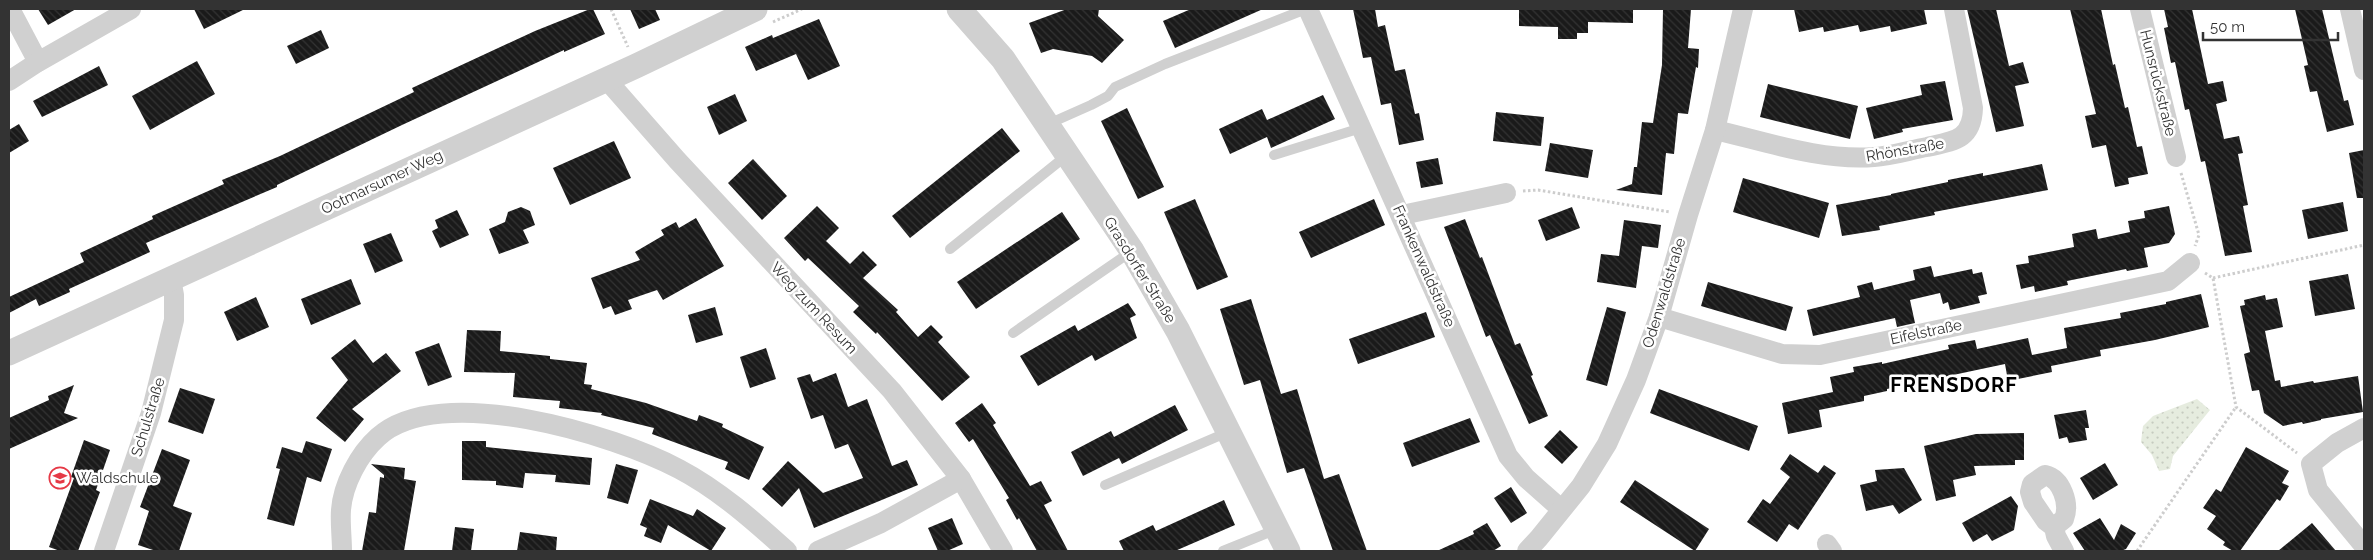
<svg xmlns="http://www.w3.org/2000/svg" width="2373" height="560" viewBox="0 0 2373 560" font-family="Raleway,sans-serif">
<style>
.park{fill:url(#park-dots)}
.building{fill:url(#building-back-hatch)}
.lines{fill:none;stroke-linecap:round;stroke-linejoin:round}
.path{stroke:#cdcdcd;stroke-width:3;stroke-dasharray:2.5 2.5;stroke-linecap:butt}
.service{stroke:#d0d0d0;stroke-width:10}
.minor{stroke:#d0d0d0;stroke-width:20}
.tertiary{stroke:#d0d0d0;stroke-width:25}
.labels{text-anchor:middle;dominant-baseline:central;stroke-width:5;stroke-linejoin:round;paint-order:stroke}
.street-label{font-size:15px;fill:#333;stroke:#fff}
.poi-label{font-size:15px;fill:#333;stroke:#fff;text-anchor:start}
.district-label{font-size:20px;font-weight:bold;letter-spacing:1px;fill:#000;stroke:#fff}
</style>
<defs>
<pattern id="park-dots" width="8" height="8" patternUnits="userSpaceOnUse" patternTransform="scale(1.25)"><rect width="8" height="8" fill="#e6ecdf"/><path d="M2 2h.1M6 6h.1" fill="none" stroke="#c6cbc0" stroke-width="1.8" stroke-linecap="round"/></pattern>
<pattern id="building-back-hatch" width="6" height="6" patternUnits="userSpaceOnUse" patternTransform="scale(1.25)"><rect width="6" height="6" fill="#1a1a1a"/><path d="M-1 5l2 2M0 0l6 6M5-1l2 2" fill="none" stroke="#333"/></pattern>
</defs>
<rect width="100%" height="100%" fill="#fff"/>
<path class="park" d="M2197 399 2210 410 2173 456 2170 469 2159 471 2152 455 2141 442 2143 426 2153 416Z"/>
<g class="building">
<path d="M38 9H76L48 25Z"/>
<path d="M194 9H245L204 29Z"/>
<path d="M590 9H593L605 34 564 52V50L402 125 277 185V187L146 243 150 252 69 289 70 292 39 306 36 299 9 313V297L84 262 80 253 153 219 152 216 224 184 222 180 280 156 414 92 412 88 535 31Z"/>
<path d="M630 9H655L660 20 639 29Z"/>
<path d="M1067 9H1099L1098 16 1124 40 1102 63 1092 56 1053 49 1041 53 1029 23Z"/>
<path d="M1191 9H1263L1175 48 1163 21Z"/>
<path d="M1353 9H1375L1378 27 1385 25 1395 71 1405 69 1415 114 1419 113 1424 140 1399 145 1391 103 1381 105 1371 57 1363 58Z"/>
<path d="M1519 9H1633V23L1588 22V33H1577V39H1558V27L1519 26Z"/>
<path d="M1663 9H1691L1688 48 1699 49 1698 68 1696 67 1688 114 1678 113 1674 154 1666 153 1662 195 1616 190 1632 184 1634 167H1637L1642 122 1653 123 1662 65Z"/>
<path d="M1794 9H1924L1927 24 1891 32 1890 26 1860 32 1858 25 1824 32 1823 27 1799 32Z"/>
<path d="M1967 9H1996L2009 66 2023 62 2029 83 2015 86 2024 126 1996 132Z"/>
<path d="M2070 9H2101L2113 65 2115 64 2125 108 2128 107 2137 147 2142 146 2148 174 2128 178 2129 184 2115 187 2106 145 2092 148 2085 116 2096 114Z"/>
<path d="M2164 9H2192L2208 84 2223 81 2227 101 2216 104 2224 139 2239 136 2243 153 2238 154 2248 205 2243 206 2252 252 2225 256 2205 161 2201 162 2189 109 2185 110 2175 62 2171 63 2164 28 2168 27Z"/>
<path d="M2295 9H2322L2344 101 2348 100 2354 125 2327 132 2317 91 2310 92 2304 66 2308 65Z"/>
<path d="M819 19 840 66 808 80 796 54 756 71 745 47 772 35 773 38Z"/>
<path d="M321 30 329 48 296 64 287 46Z"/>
<path d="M197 61 215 94 150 130 132 96Z"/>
<path d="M99 66 108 85 42 117 33 101Z"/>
<path d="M1945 81 1953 120 1902 129 1903 132 1874 139 1866 108 1922 95 1920 85Z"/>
<path d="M1768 84 1858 106 1850 139 1760 117Z"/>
<path d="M735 94 747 121 719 135 707 107Z"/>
<path d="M1323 95 1335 119 1271 148 1267 137 1230 154 1219 129 1262 109 1267 120Z"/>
<path d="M1127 108 1164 187 1138 199 1101 121Z"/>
<path d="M1496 112 1544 117 1541 146 1493 141Z"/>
<path d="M19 124 29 141 9 153V130Z"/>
<path d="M1002 128 1020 151 910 238 892 216Z"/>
<path d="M614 141 631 178 570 205 553 168Z"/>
<path d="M1550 143 1593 150 1588 178 1545 171Z"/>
<path d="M2364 150V198H2357L2349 153Z"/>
<path d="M1438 158 1443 184 1421 188 1416 162Z"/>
<path d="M753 159 787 196 762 220 728 183Z"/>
<path d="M2042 164 2048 190 1934 212 1935 215 1879 226 1880 230 1842 236 1836 205 1891 195V194L1948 182V180L1983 173V176Z"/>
<path d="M1743 178 1829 203 1819 238 1733 212Z"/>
<path d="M1195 199 1228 277 1197 290 1164 212Z"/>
<path d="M1374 199 1385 225 1311 258 1299 232Z"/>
<path d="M2343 202 2348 231 2308 239 2302 210Z"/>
<path d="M817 206 839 228 826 241 850 264 863 251 877 265 863 278 898 310 896 312 918 337 931 325 943 337 938 342 970 377 942 401 877 332 876 334 853 312 859 306 808 258 805 261 784 238Z"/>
<path d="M2169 206 2175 234 2169 243 2144 248 2148 267 2127 271 2126 269 2067 281 2068 285 2035 292 2034 286 2021 289 2016 265 2029 263 2028 256 2074 247 2072 234 2096 229 2098 239 2130 232 2128 221 2145 218 2144 211Z"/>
<path d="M521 207 530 211 535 225 523 230 529 243 499 254 489 229 505 222 508 212Z"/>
<path d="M1572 207 1580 228 1546 241 1538 220Z"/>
<path d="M457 210 469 235 440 248 432 231 438 228 435 220Z"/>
<path d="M1062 212 1080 239 976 309 957 282Z"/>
<path d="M696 218 724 266 663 300 657 290 628 300 632 309 615 315 611 306 603 309 591 278 640 260 635 252 664 235 661 230 676 222 679 228Z"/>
<path d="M1465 219 1480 258 1482 257 1515 345 1520 343 1533 375 1531 376 1548 416 1529 424 1490 335 1486 337 1444 227Z"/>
<path d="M1624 220 1661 225 1658 248 1642 246 1636 288 1597 282 1601 254 1619 256Z"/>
<path d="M391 233 403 261 375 273 363 244Z"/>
<path d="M1931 266 1934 277 1972 269 1973 274 1982 272 1987 294 1978 296 1980 303 1950 310 1948 302 1943 304 1940 293 1910 300 1915 323 1897 327 1895 318 1813 336 1807 310 1860 297 1857 286 1872 282 1874 290 1915 280 1913 270Z"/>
<path d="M2348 274 2355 309 2315 316 2309 281Z"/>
<path d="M351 279 361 304 311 325 301 299Z"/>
<path d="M1708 282 1793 307 1786 331 1701 306Z"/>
<path d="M2201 294 2209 327 2155 340 2100 350 2101 356 2051 366 2052 372 2008 381 2005 364 1887 389V391L1864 396V401L1819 410 1822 427 1788 434 1782 403 1833 392 1830 377 1854 372 1853 367 1882 362V364L1949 349 1948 345 1975 340 1977 349 2028 338 2032 355 2067 348 2064 328 2121 318 2120 313 2166 304V302Z"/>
<path d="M2265 295 2266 300 2277 298 2283 327 2265 331 2275 381 2280 380 2281 387 2313 381 2314 383 2358 376 2363 412 2321 419V420L2303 424 2302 422 2283 426 2264 413 2259 390 2252 391 2244 354 2250 352 2240 306 2245 305 2244 300Z"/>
<path d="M256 297 269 327 237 341 224 312Z"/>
<path d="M1251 299 1281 394 1297 389 1324 479 1339 474 1367 551H1333L1304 468 1287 473 1260 380 1244 385 1220 309Z"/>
<path d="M1128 303 1136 315 1130 318 1137 338 1095 361 1092 355 1038 386 1020 356 1075 325 1078 331Z"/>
<path d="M715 307 723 335 696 343 688 315Z"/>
<path d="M1607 307 1626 312 1607 386 1586 380Z"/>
<path d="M1426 312 1435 337 1358 364 1349 339Z"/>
<path d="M467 330 501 331 500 351 550 356V359L587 363 584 384 592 385 591 389 646 403 697 421 699 415 723 424 722 427 764 447 749 480 725 469 728 462 652 434 654 428 601 415 602 413 559 408 560 401 513 397 515 373 464 372Z"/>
<path d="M355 339 373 363 386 353 401 371 352 409 364 419 345 442 316 418 348 380 331 358Z"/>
<path d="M439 343 452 377 428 386 415 352Z"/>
<path d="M766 348 776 379 750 388 740 357Z"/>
<path d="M836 373 848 407 867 399 892 466 907 460 918 485 814 528 799 488 782 507 762 489 788 461 823 493 863 478 848 444 835 449 823 415 811 419 797 378 810 374 813 382Z"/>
<path d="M74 385 64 413 78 418 9 449V418L49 400 48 396Z"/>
<path d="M180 388 215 399 203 434 168 422Z"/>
<path d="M1659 389 1758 426 1749 451 1650 413Z"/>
<path d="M982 403 996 423 993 425 1030 486 1041 481 1052 501 1044 505 1068 551H1037L1019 518 1017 520 1006 500 1009 498 973 439 969 442 955 423Z"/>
<path d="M1175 405 1188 430 1122 464 1119 458 1083 476 1071 452 1111 431 1114 437Z"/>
<path d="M2086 410 2089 428H2085L2087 440 2069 443 2067 437 2059 439 2054 415Z"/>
<path d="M1470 418 1480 442 1412 467 1403 443Z"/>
<path d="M1560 430 1578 447 1562 464 1544 447Z"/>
<path d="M2024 433V460H2015V465L1974 466 1976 475 1953 480 1956 496 1936 501 1924 446 1976 434Z"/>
<path d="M84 440 110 450 96 490 100 492 78 551H60L49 547 74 478 71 477Z"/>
<path d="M306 441 332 449 321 482 307 477 294 526 267 519 280 469 276 468 282 447 302 453Z"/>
<path d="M462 441H486V447L592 458 590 485 555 482 556 475 525 473 523 488 496 485V481L462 480Z"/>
<path d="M2246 447 2289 471 2282 483 2289 486 2280 501 2277 499 2240 551H2233L2223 545 2225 542 2207 529 2216 516 2203 508 2216 489 2221 492Z"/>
<path d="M162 449 190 460 173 506 192 513 179 551H156L138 545 149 511 140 507Z"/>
<path d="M1790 454 1818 473 1824 465 1836 473 1798 530 1789 524 1777 542 1747 522 1763 499 1770 504 1790 477 1780 469Z"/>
<path d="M2105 463 2118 485 2093 500 2080 478Z"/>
<path d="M371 464 405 468 404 479 416 481 404 551H362L369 512 376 513 380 477 384 478V475Z"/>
<path d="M616 464 638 470 628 504 607 498Z"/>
<path d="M1904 468 1922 500 1899 514 1893 505 1866 511 1860 485 1877 481 1875 470Z"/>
<path d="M1635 480 1709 529 1695 551 1620 502Z"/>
<path d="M1511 487 1527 513 1511 523 1494 498Z"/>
<path d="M2011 496 2018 506 2014 530 1992 541 1987 534 1973 542 1962 523Z"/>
<path d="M650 499 693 516 697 509 726 528 711 551 668 525 661 543 644 536 647 528 640 525Z"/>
<path d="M1224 500 1235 525 1175 551H1124L1119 541 1153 525 1156 531Z"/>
<path d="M952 518 963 544 947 551H938L928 528Z"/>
<path d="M2100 518 2114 540 2121 524 2136 533 2126 549 2121 551H2085L2073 533Z"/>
<path d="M1487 523 1501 546 1493 551H1437L1474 534 1473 531Z"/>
<path d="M2312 523 2336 551H2278Z"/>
<path d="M455 527 474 529 471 551H452Z"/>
<path d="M520 532 557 537 556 551H517Z"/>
</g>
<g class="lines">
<g class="path">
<path d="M611 9 628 47"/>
<path d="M773 22 802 9"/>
<path d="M2181 173 2199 235 2195 246"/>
<path d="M1523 191 1538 190 1670 212"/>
<path d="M2205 273 2213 278 2236 407 2297 453"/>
<path d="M2213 278 2364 245"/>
<path d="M2137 551 2236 407"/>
</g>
<g class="service">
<path d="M1046 125 1091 105 1108 96 1115 87 1165 64 1306 9"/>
<path d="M1274 155 1361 128"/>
<path d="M950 249 1066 156"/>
<path d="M1013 333 1132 251"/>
<path d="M1105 485 1228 432"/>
<path d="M1223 551 1277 529"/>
</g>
<g class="minor">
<path d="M10 9 38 62"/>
<path d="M1308 9 1508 456 1526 478 1561 509"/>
<path d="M2140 9 2176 157"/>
<path d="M2350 9 2364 70"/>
<path d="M606 79 677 160 892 391 961 479 1003 551"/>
<path d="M9 81 38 62 131 9"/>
<path d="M1715 130C1767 142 1821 161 1874 157 1892 156 1910 150 1927 147 1954 141 1972 140 1973 108L1954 9"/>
<path d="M1402 215 1506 193"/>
<path d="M1659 317 1782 354 1820 355 2168 281 2190 263"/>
<path d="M2364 428 2337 443 2311 464 2318 490 2364 546"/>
<path d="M2054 527 2064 519C2070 504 2062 479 2045 475L2032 484 2030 492 2033 502 2046 521 2054 527 2056 536 2064 551"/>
<path d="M1827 544 1832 551"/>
<path d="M104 551 151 413 174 320V295L171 279"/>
<path d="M342 551C342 538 340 523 341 510 343 484 359 454 378 437 439 381 615 435 679 469 719 490 754 521 787 551"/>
<path d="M818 551 881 523 961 479"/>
<path d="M1527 551 1539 538 1581 486 1607 444 1636 380 1659 317 1688 215 1715 130 1743 9"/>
</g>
<g class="tertiary">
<path d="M959 9 1003 59 1132 251 1178 331 1288 551"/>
<path d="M9 353 636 66 755 9"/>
</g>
</g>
<defs>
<g id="school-ring" transform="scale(1.125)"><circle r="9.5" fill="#fff" stroke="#e63946" stroke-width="1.5"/><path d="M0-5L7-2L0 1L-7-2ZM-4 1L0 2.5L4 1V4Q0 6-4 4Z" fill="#e63946"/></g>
</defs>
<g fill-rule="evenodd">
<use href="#school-ring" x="60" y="478"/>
</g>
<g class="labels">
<g class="street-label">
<text transform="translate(2158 83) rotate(76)">Hunsrückstraße</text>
<text transform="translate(1905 150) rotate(-10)">Rhönstraße</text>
<text transform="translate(382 182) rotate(-25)">Ootmarsumer Weg</text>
<text transform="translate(1424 266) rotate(66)">Frankenwaldstraße</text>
<text transform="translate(1140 270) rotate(58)">Grasdorfer Straße</text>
<text transform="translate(1664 293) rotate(-73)">Odenwaldstraße</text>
<text transform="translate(814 308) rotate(47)">Weg zum Resum</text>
<text transform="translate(1926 332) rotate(-12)">Eifelstraße</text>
<text transform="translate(148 417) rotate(-73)">Schulstraße</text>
</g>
<g class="poi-label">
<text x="76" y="478">Waldschule</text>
</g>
<g class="district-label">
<text x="1954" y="385">FRENSDORF</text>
</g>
</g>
<rect width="2373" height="560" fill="none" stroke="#333333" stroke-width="20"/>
<path d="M2203 32v8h135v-8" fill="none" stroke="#333333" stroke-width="2.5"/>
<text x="2210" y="32" font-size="15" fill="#333333" stroke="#ffffff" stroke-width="4" paint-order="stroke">50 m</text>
</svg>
